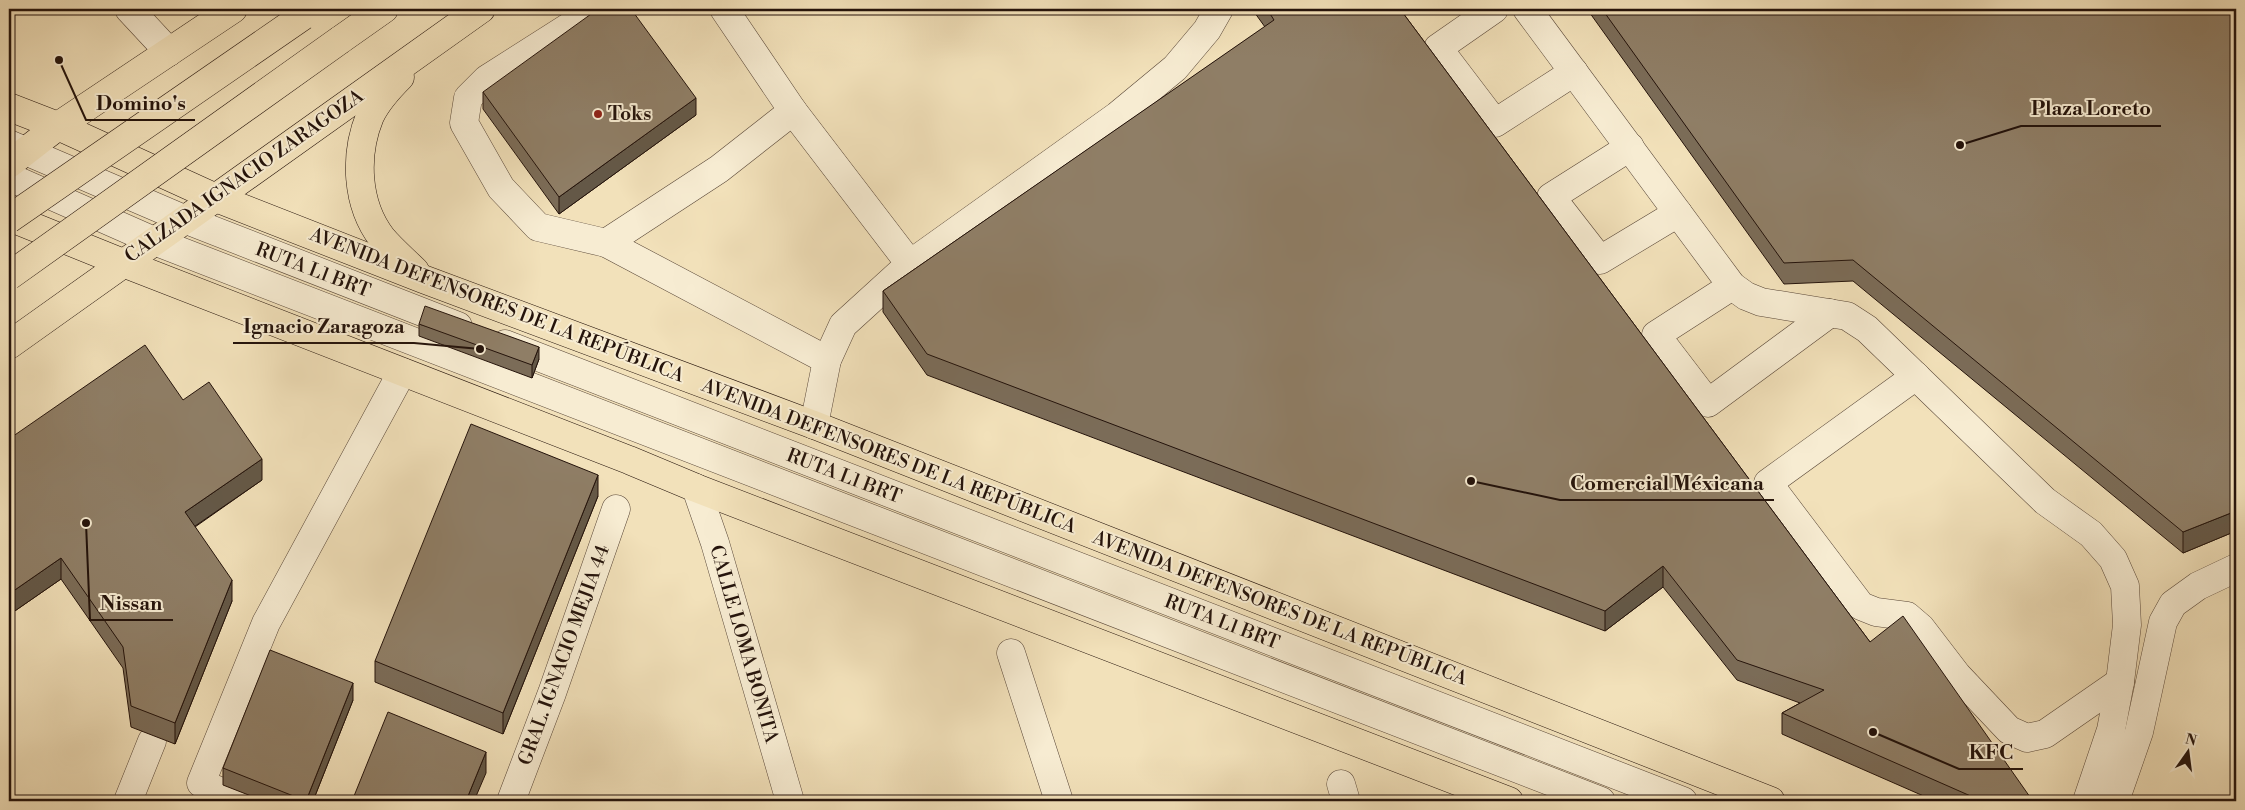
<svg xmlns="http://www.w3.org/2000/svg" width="2245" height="810" viewBox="0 0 2245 810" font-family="'Libre Bodoni',serif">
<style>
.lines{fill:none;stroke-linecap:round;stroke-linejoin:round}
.minor-casing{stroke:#584637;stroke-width:29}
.major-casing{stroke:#24130b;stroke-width:29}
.minor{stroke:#f7ecd2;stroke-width:28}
.major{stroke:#f2e1ba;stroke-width:28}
.major-bridge-casing{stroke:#24130b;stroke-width:29;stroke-linecap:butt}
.major-bridge{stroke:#f2e1ba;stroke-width:28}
.wall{fill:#7b6c58;stroke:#24130b}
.shaded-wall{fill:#645847;stroke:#24130b}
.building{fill:#8f7e66;stroke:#24130b}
.poi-dot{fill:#8f2418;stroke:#f7ecd2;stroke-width:2}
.labels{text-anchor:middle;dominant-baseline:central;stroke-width:4;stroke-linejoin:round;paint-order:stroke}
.poi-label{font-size:19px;font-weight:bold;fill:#24130b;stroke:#f7ecd2;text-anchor:start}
.street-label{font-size:19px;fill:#24130b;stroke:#f7ecd2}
.leader{fill:none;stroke:#24130b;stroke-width:2}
.callout-dot{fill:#24130b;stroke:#f7ecd2;stroke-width:2}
.callout-label{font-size:20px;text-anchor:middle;font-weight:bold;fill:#24130b;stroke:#f7ecd2;stroke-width:4;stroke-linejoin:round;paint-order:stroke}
</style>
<rect width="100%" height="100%" fill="#f2e1ba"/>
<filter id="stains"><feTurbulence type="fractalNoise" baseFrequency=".004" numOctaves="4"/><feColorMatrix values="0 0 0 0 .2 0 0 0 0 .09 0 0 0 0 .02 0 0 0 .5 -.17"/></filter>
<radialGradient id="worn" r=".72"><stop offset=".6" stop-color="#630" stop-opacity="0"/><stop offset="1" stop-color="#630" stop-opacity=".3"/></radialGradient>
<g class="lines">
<g class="minor-casing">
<g id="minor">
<path d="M129 9 169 52"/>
<path d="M597 9 487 79 468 98 464 123 501 188 538 227 606 243 827 360"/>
<path d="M724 9 793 111 910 264"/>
<path d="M1494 9 1438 48 1495 123 1574 72"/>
<path d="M1527 9 1732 286 1746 296 1761 302 1847 316 1867 329 2045 501 2091 534 2113 559 2125 586 2127 625 2120 682 2111 730 2087 801"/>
<path d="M9 144 184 219 458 326"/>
<path d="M1630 147 1551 197 1600 260 1678 213"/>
<path d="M9 177 154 241 1601 801"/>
<path d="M606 243 719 169 793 111"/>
<path d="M1732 286 1656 335 1708 403 1830 313"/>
<path d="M505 344 1683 801"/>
<path d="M1916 376 1768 483 1861 606 1876 612 1907 616 1921 628 1957 675 2009 730 2027 738 2045 734 2120 682"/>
<path d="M814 425 827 360 843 325 910 264 1117 116 1175 68 1207 30 1219 9"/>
<path d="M696 488 715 543 790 801"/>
<path d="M1011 653 1059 801"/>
<path d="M1341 784 1346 801"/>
<path d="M128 801 152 741"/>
<path d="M242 801 201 783 266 623 402 372"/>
<path d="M511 801 552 693 616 509"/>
<path d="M2115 801 2139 732 2163 622 2173 604 2198 586 2236 568"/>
</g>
</g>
<g class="major-casing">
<g id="major">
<path d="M340 40 384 9"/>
<path d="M400 77C389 88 377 101 370 116 354 155 356 204 382 238 392 250 404 260 415 271"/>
<path d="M9 107 58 126 216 198 423 279 814 425 1771 801"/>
<path d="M9 164 58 126 233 9"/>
<path d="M9 217 123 263 629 460 696 488 1509 801"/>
<path d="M9 345 481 9"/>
</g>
</g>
<use href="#minor" class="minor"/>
<use href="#major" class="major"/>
<g class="major-bridge-casing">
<g id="major-bridge">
<path d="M9 219 303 16"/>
<path d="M9 276 340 40"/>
</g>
</g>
<use href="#major-bridge" class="major-bridge"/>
</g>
<g class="wall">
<path d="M1252 9H1400L1870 642 2030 801H1935L1782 734V713L1800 703 1737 680 1663 587 1605 631 927 375 883 312V291L1265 27Z"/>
<path d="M1587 9H2236V531L2183 553 1853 281 1784 284Z"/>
<path d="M483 92 696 115 559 214 483 109Z"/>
<path d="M419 324 539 359 532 378 419 336Z"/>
<path d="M183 400 262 480 195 527 232 601 175 744 131 727 123 668 61 579 9 615Z"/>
<path d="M598 496 503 734 375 682V661Z"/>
<path d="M353 700 313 801H264L223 785V768Z"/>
</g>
<g class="shaded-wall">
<path d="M696 98V115L559 214V197Z"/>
<path d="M539 347V359L532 378V365Z"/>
<path d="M262 459V480L185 533V512Z"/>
<path d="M598 475V496L503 734V713Z"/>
<path d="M2236 511V531L2183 553V532Z"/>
<path d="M61 558V579L9 615V594Z"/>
<path d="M1663 566V587L1605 631V611Z"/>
<path d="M232 580V601L175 744V723Z"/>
<path d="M353 683V700L313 801H306Z"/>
<path d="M486 752V773L474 801H466Z"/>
</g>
<g class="building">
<path d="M598 9H631L696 98 559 197 483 92Z"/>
<path d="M1267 9H1400L1870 642 1903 616 2030 797 2028 801H1982L1782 713 1824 690 1737 660 1663 566 1605 611 927 354 883 291 1274 20Z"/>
<path d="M1602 9H2236V511L2183 532 1853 260 1784 263Z"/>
<path d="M425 306 539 347 532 365 419 324Z"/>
<path d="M145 345 183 400 209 382 262 459 185 512 232 580 175 723 131 706 123 647 61 558 9 594V439Z"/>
<path d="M471 424 598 475 503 713 375 661Z"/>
<path d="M270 650 353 683 306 801 223 768Z"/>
<path d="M388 712 486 752 466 801H352Z"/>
</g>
<circle class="poi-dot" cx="598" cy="114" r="5"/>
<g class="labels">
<g class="poi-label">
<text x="608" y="114">Toks</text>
</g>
<g class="street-label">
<text transform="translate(244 176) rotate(-35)">CALZADA IGNACIO ZARAGOZA</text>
<text transform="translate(313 270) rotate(21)">RUTA L1 BRT</text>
<text transform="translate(497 305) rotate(21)">AVENIDA DEFENSORES DE LA REPÚBLICA</text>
<text transform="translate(889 456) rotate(21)">AVENIDA DEFENSORES DE LA REPÚBLICA</text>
<text transform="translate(844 476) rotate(21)">RUTA L1 BRT</text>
<text transform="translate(1280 608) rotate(21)">AVENIDA DEFENSORES DE LA REPÚBLICA</text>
<text transform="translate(1222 622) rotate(21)">RUTA L1 BRT</text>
<text transform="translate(744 644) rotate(74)">CALLE LOMA BONITA</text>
<text transform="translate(564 655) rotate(-70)">GRAL. IGNACIO MEJIA 44</text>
</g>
</g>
<path class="leader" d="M59 60L86 120H195M1960 145L2021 126H2161M480 349L414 343H233M1471 481L1560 500H1774M86 523L90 620H173M1873 732L1959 769H2023"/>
<g class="callout-dot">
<circle cx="59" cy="60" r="5"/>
<circle cx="1960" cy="145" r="5"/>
<circle cx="480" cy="349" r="5"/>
<circle cx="1471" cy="481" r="5"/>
<circle cx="86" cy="523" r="5"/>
<circle cx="1873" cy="732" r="5"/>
</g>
<g class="callout-label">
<text x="141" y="110">Domino's</text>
<text x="2091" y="115">Plaza Loreto</text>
<text x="324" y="333">Ignacio Zaragoza</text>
<text x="1667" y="490">Comercial Méxicana</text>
<text x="131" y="610">Nissan</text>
<text x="1991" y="759">KFC</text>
</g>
<rect width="2245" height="810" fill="none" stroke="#f2e1ba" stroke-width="30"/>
<rect x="10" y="10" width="2225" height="790" fill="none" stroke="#24130b" stroke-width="2.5"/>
<rect x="15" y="15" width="2215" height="780" fill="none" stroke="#24130b"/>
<g transform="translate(2188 752) rotate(14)" stroke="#f7ecd2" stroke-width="4" paint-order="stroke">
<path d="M0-4L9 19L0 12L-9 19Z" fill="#24130b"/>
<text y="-8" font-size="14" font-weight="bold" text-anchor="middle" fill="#24130b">N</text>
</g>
<rect width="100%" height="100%" filter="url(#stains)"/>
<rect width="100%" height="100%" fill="url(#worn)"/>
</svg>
